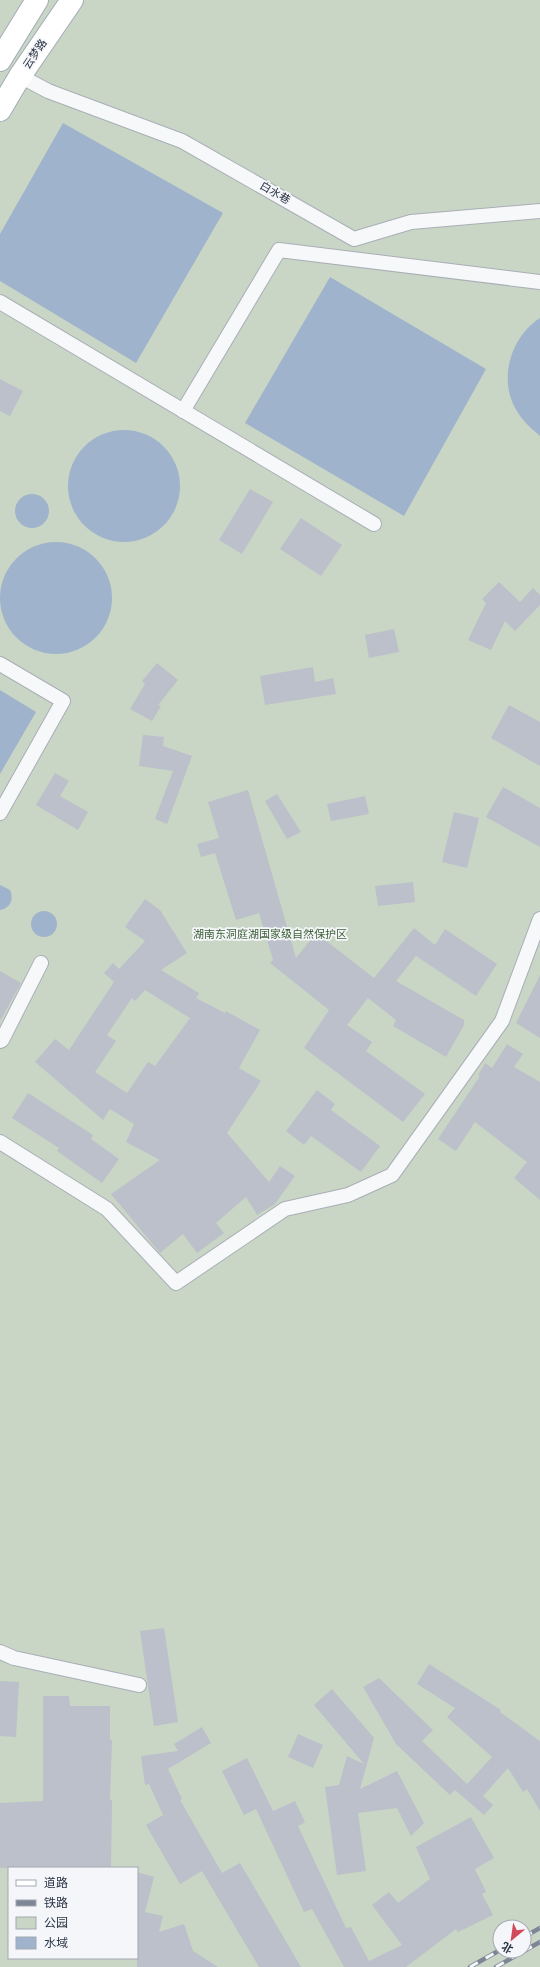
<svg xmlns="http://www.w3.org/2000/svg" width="540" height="1967" viewBox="0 0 540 1967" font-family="Raleway,'Noto Sans SC',sans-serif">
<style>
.green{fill:#c9d6c5;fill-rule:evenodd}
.water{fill:#9fb4cc}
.building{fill:#bbc0ca;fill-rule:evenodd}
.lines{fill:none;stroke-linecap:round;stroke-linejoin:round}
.minor-casing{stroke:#a9aeb7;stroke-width:16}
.primary-casing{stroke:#a3abb8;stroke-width:24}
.minor{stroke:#f7f8fa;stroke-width:14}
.primary{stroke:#fff;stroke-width:22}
.rail-casing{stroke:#7d8696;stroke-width:4.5}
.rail{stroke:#f4f6f9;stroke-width:3;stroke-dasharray:9;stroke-linecap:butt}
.labels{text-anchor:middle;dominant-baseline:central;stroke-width:3.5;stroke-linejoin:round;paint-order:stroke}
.street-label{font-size:11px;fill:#2b3445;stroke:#f4f6f9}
.park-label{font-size:11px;fill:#3f6138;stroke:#f4f6f9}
</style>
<rect width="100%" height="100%" fill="#e4e7ec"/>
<path class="green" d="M0 0H540V1967H0ZM9 1868H137V1958H9ZM500 1927H524V1951H500Z"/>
<g class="water">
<path d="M63 123 223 213 136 363 0 281V234Z"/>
<path d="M330 277 486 369 404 516 245 423Z"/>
<path d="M540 318V436C529 427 520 418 514 406 499 375 512 336 540 318Z"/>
<circle cx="124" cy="486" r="56"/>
<circle cx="32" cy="511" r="17"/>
<circle cx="56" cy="598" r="56"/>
<path d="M0 690 36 712 0 774Z"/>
<path d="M0 885 10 890C14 899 11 908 0 910Z"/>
<circle cx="44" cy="924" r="13"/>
</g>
<g class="building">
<path d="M0 379 23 391 10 416 0 411Z"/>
<path d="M250 489 273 502 242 554 219 540Z"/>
<path d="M301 518 342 545 321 576 280 549Z"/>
<path d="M499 582 520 602 533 588 540 595V605L515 631 505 621 491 650 468 640 486 603 482 599Z"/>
<path d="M394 629 399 652 369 658 365 635Z"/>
<path d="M157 663 178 680 158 705 161 706 152 721 130 709 145 684 142 681Z"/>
<path d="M313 667 315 682 333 678 336 694 265 705 260 676Z"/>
<path d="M509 705 540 722V766L491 738Z"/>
<path d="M143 735 164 737 163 746 192 756 167 824 155 819 173 771 139 766Z"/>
<path d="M55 773 69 781 60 796 88 812 78 830 36 805Z"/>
<path d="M503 787 540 808V847L486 817Z"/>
<path d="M248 790 296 958 316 933 374 978 414 928 435 945 445 929 497 964 476 996 416 956 396 981 464 1020V1025L446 1057 393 1026 396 1020 368 998 347 1025 372 1042 366 1051 425 1094 403 1122 304 1048 329 1010 270 963 273 960 259 913 236 920 215 853 201 857 197 844 219 838 208 802Z"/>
<path d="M277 794 301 832 287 839 265 801Z"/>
<path d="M365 796 369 814 331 821 327 804Z"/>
<path d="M454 812 479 818 467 868 442 862Z"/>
<path d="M413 882 415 902 378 906 375 886Z"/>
<path d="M145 899 160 910 187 953 161 970 199 993 196 998 225 1013 226 1011 260 1030 239 1068 261 1081 227 1133 269 1182 280 1166 295 1176 275 1204 257 1215 246 1197 216 1223 224 1233 197 1253 183 1234 160 1253 111 1194 160 1160 126 1142 134 1124 110 1109 103 1120 35 1062 55 1039 69 1050 114 982 104 973 113 963 119 969 145 941 125 927ZM145 990 190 1018 155 1066 148 1062 127 1093 95 1072 116 1041 107 1035 132 998 135 1001Z"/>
<path d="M0 971 21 983 0 1021Z"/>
<path d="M540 975V1038L516 1023Z"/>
<path d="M507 1044 523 1054 514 1067 540 1082V1200L514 1178 527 1162 475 1122 456 1151 438 1139 480 1076 478 1075 485 1063 492 1068Z"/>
<path d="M317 1090 335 1104 331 1110 380 1146 361 1172 311 1136 304 1145 286 1131Z"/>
<path d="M28 1093 93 1135 91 1139 119 1159 102 1183 57 1151 59 1148 12 1118Z"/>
<path d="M164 1628 178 1722 154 1726 140 1631Z"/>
<path d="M429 1664 501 1710 500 1712 540 1741V1811L527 1789 523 1792 508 1768 483 1796 493 1805 484 1815 455 1790 450 1795 396 1744 363 1687 379 1678 433 1730 422 1741 467 1784 492 1757 447 1717 455 1708 417 1684Z"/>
<path d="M0 1681 19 1682 16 1737 0 1736Z"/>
<path d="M332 1689 374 1738 360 1789 397 1771 424 1823 411 1836 397 1808 358 1813 366 1871 337 1875 325 1787 339 1785 347 1756 364 1764 314 1705Z"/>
<path d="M43 1696H69L70 1706H110V1740H112L110 1800H112L111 1868H0V1803L43 1801Z"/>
<path d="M202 1727 211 1743 168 1769 182 1799 180 1800 222 1873 240 1863 301 1967H259L202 1871 180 1884 146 1825 163 1815 149 1784 145 1785 141 1756 178 1751 174 1744Z"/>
<path d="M298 1734 323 1745 313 1768 288 1757Z"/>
<path d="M247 1758 273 1811 295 1801 305 1822 298 1826 346 1928 351 1927 369 1961 402 1945 372 1905 389 1892 398 1903 430 1879 416 1847 471 1817 494 1858 475 1869 486 1892 482 1894 493 1915 458 1932 456 1929 406 1967H344L312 1909 304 1912 256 1809 244 1815 222 1771Z"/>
<path d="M137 1872 154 1877 145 1912 163 1916 159 1932 184 1924 193 1951 218 1967H137Z"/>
</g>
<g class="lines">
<g class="minor-casing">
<g id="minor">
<path d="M20 76 48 91 182 141 354 239 411 222 540 211"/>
<path d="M0 302 374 524"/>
<path d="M183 411 279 250 540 282"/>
<path d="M0 664 63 701 0 813"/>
<path d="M0 1041 2 1040 41 963"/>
<path d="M0 1142 107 1209 176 1283 285 1209 348 1195 392 1175 502 1021 540 919"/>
<path d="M0 1652 14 1658 139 1685"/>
</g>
</g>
<g class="primary-casing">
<g id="primary">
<path d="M0 60 37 0"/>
<path d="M0 110 20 76 72 0"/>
</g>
</g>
<use href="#minor" class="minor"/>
<use href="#primary" class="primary"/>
<g class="rail-casing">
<g id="rail">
<path d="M524 1937 540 1928"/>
<path d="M524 1951 540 1942"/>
<path d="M470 1967 500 1950"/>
<path d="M496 1967 524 1951"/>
</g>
</g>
<use href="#rail" class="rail"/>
</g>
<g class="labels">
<g class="street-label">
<text transform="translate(35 54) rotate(-56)">云梦路</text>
<text transform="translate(275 193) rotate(30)">白水巷</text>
</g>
<g class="park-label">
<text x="270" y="934">湖南东洞庭湖国家级自然保护区</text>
</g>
</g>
<rect x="8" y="1867" width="130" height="92" fill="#f4f6f9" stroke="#a4a8b1"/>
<rect x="16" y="1880" width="20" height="6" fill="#ffffff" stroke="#a4a8b1"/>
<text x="44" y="1887" font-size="12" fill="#2b3445">道路</text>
<rect x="16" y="1900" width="20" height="6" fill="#7d8696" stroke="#a4a8b1"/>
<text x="44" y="1907" font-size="12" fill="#2b3445">铁路</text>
<rect x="16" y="1917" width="20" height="12" fill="#c9d6c5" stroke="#a4a8b1"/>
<text x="44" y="1927" font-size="12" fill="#2b3445">公园</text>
<rect x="16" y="1937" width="20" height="12" fill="#9fb4cc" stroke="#a4a8b1"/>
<text x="44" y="1947" font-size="12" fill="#2b3445">水域</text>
<g transform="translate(512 1939) rotate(209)"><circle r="19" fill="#f4f6f9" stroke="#a4a8b1"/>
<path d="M0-3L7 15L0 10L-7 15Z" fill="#d1495b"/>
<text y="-6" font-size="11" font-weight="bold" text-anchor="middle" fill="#2b3445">北</text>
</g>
</svg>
